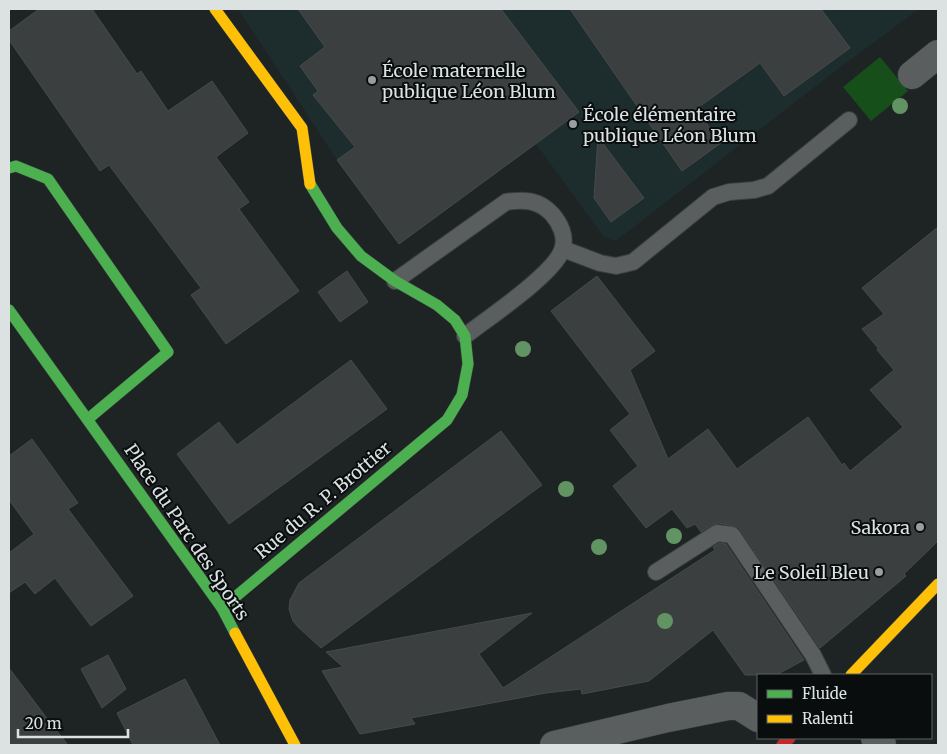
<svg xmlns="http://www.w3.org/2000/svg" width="947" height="754" viewBox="0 0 947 754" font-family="Merriweather,serif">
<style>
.built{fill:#1d2d2e}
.green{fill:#164f19}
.building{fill:#3b3f3f;stroke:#464a4a}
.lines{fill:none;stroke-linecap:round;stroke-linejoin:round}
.lane-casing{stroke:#3b3f40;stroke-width:18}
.street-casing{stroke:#3b3f40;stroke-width:29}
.fast-casing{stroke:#3b3f40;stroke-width:12}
.slow-casing{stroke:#3b3f40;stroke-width:12}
.jam-casing{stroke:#3b3f40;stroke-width:12}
.lane{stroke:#5a5e5e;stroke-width:16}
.street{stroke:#5a5e5e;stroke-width:28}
.fast{stroke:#4caf50;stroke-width:11}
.slow{stroke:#ffc107;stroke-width:11}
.jam{stroke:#c62828;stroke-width:11}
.tree{fill:#629463}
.poi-dot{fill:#9a9ea0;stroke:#0a0d0e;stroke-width:2}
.labels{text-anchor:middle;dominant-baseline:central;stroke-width:4;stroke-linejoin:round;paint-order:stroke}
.poi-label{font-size:18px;fill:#dce1e2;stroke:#0a0d0e;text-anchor:start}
.street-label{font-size:18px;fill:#dce1e2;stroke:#0a0d0e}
</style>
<rect width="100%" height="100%" fill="#1e2324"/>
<path class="built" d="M238 9H919L838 69 617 240H612L604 237 536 144 399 244 337 160Z"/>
<path class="green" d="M880 57 908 91 871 121 843 87Z"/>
<g class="building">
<path d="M39 9H92L137 74 141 71 168 111 212 81 248 133 216 157 249 202 239 209 299 291 226 344 191 295 201 288 109 165 100 171 9 40V31Z"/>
<path d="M298 9H501L579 112 399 244 337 160 355 147 313 95 318 91 300 66 325 47Z"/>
<path d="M570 9H821L850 48 784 96 760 63 696 109 721 143 682 171Z"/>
<path d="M598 137 644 198 611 222 594 198Z"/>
<path d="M938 227V541L904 574 906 576 820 648 738 527 718 523 712 525 701 532 695 524 687 528 672 509 646 528 613 486 638 466 610 430 630 414 551 311 597 276 655 351 630 370 668 459 708 429 737 469 808 417 842 465 844 463 850 471 903 427 870 390 894 370 877 350 878 348 862 329 884 314 862 288Z"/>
<path d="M347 271 368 302 340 322 318 292Z"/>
<path d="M351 360 387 409 229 524 177 454 219 422 237 445Z"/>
<path d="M501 431 542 485 321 648 298 627 293 621 289 609 290 600 299 583Z"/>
<path d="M32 439 78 503 68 509 133 596 91 626 55 578 35 594 25 582 9 593V553L34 534 9 500V456Z"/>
<path d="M719 543 726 544 804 660 776 675H745L713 630 649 681 582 694 581 689 546 693 411 718 415 724 360 734 322 671 343 667 326 652 532 613 479 654 503 688 715 550 713 547Z"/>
<path d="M108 655 126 689 102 708 81 669Z"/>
<path d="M9 668 49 721 68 745H9Z"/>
<path d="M185 679 220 745H133L117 713Z"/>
</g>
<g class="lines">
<g class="lane-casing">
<g id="lane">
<path d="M563 249 600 263 616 266 633 262 713 197 729 192 754 190 768 186 849 120"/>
<path d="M395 281 506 202C524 199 539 200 552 214 560 223 567 237 562 250 554 274 488 318 465 336"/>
<path d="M656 572 717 533 732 535 813 655 823 675"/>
</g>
</g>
<g class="street-casing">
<g id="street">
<path d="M912 75 938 54"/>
<path d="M875 738 882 745"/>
<path d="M554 745 668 718 728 706H739L758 718"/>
</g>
</g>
<g class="fast-casing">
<g id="fast">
<path d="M9 168 16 166 48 179 168 352 88 419"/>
<path d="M9 310 222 608 235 633"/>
<path d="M222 608 447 420 462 395 468 364 465 336 455 320 437 305 395 281 361 256 337 228 310 184"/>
</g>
</g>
<g class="slow-casing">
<g id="slow">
<path d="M215 9 302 128 310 184"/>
<path d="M235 633 295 745"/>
<path d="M851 675 938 584"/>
</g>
</g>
<g class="jam-casing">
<path id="jam" d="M782 745 790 738"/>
</g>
<use href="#lane" class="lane"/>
<use href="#street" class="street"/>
<use href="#fast" class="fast"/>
<use href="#slow" class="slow"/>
<use href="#jam" class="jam"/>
</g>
<g class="tree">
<circle cx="900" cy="106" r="8"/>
<circle cx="523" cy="349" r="8"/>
<circle cx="566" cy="489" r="8"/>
<circle cx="674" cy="536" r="8"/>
<circle cx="599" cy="547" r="8"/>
<circle cx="665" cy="621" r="8"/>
</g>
<g class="poi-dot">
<circle cx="372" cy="80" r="5"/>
<circle cx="573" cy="124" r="5"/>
<circle cx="920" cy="527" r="5"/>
<circle cx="879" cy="572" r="5"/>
</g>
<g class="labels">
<g class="poi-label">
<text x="382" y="70">École maternelle<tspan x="382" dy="21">publique Léon Blum</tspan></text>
<text x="583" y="114">École élémentaire<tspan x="583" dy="21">publique Léon Blum</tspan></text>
<text x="910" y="527" text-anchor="end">Sakora</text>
<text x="869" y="572" text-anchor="end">Le Soleil Bleu</text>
</g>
<g class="street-label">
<text transform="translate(323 500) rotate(-40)">Rue du R. P. Brottier</text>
<text transform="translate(187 532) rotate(56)">Place du Parc des Sports</text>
</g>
</g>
<rect width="947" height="754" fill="none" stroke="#dce1e2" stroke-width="20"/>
<rect x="757" y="674" width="175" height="65" fill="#0a0d0e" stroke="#5e6263"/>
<rect x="767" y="690" width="25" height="8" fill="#4caf50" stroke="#5e6263"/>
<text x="802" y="699" font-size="15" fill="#dce1e2">Fluide</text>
<rect x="767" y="715" width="25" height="8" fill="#ffc107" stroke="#5e6263"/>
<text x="802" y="724" font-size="15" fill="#dce1e2">Ralenti</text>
<path d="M18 729v8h110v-8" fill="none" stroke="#dce1e2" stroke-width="2.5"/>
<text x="25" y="729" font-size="15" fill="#dce1e2" stroke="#0a0d0e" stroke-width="4" paint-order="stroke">20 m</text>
</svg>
